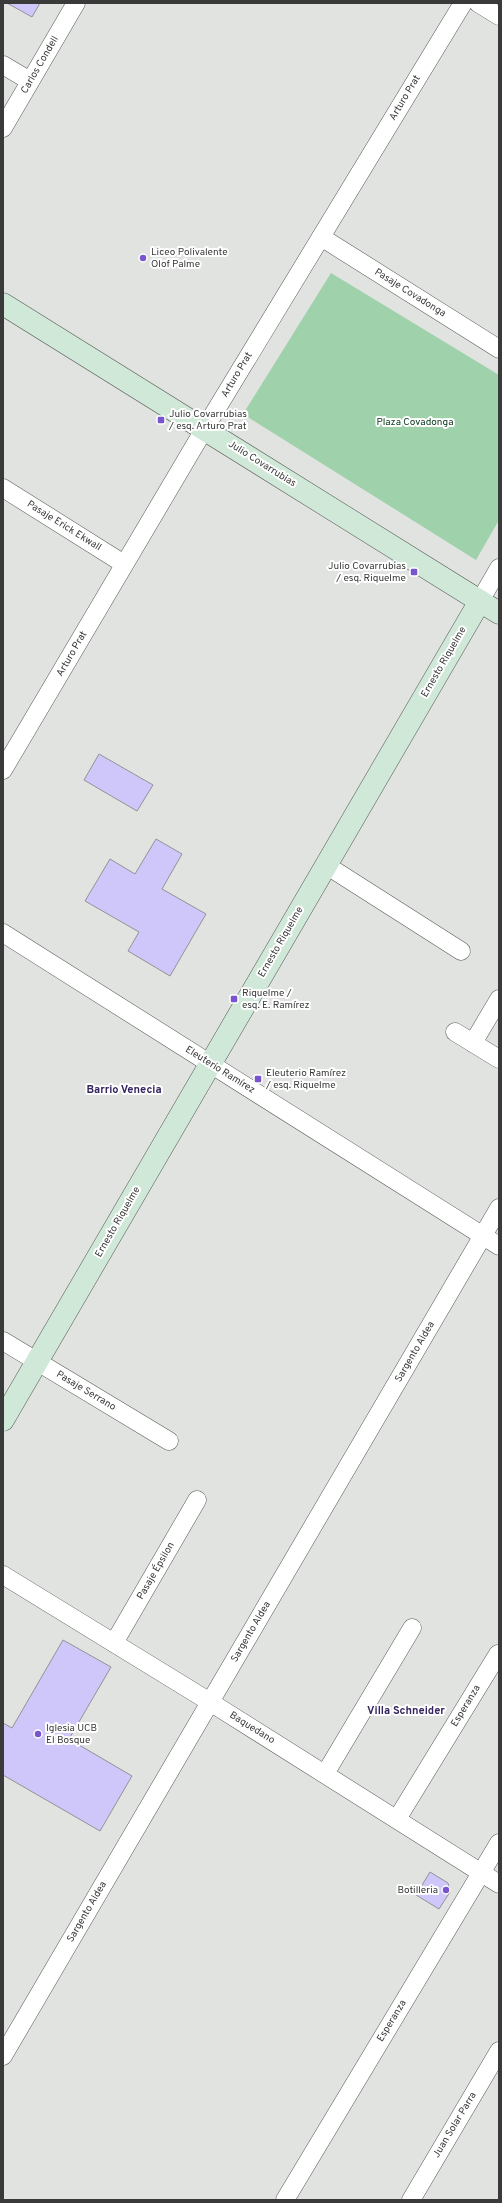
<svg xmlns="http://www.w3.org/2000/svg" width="502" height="2203" viewBox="0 0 502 2203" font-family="Overpass,sans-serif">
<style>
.green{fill:#9fd1ab}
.building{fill:#cfc6f9;stroke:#939296}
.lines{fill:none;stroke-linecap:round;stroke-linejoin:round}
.street-casing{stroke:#585b58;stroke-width:19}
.secondary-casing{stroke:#585b58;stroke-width:23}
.street{stroke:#fff;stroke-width:18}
.secondary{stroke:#d0e8d7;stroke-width:22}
.poi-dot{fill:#7855cf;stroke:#fff;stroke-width:1.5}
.labels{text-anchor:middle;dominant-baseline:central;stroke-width:4;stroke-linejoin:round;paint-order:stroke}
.street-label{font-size:10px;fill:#393a39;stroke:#fff}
.poi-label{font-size:10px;fill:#393a39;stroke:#fff;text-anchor:start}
.park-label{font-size:10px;fill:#053417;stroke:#fff}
.neighbourhood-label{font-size:11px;font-weight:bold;fill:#34245f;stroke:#fff}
</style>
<rect width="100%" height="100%" fill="#e0e3e0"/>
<path class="green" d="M331 273 499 375V520L476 560 243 414Z"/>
<g class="building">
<path d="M7 3H40L32 17Z"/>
<path d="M99 754 153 785 137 811 84 780Z"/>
<path d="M156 839 182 854 162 889 206 914 170 976 128 951 139 932 85 901 110 859 135 874Z"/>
<path d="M63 1640 111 1667 69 1739 132 1776 100 1831 3 1775V1723L12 1728Z"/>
<path d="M430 1872 448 1883 450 1892 439 1909 416 1895Z"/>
</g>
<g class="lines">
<g class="street-casing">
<g id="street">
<path d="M478 3 499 16"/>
<path d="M3 65 30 81"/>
<path d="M3 128 76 3"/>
<path d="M321 237 499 349"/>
<path d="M3 488 124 564"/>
<path d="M480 601 499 568"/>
<path d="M3 770 205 428 463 3"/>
<path d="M326 865 461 951"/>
<path d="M3 933 499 1246"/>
<path d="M455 1032 499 1059"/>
<path d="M473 1043 499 999"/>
<path d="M3 1341 169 1441"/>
<path d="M3 1575 210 1702 499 1884"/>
<path d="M114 1643 197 1500"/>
<path d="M325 1774 412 1628"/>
<path d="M397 1819 498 1654"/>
<path d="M3 2056 499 1208"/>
<path d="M285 2200 499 1843"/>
<path d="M411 2200 499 2051"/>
</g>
</g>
<g class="secondary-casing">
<g id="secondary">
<path d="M3 304 499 613"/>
<path d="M3 1420 480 601"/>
</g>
</g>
<use href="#street" class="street"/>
<use href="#secondary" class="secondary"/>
</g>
<g class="poi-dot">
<circle cx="143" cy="258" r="4"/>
<rect x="157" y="416" width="8" height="8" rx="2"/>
<rect x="410" y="568" width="8" height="8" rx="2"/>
<rect x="230" y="995" width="8" height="8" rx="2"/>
<rect x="254" y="1075" width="8" height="8" rx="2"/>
<circle cx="38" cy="1734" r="4"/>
<circle cx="446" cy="1890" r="4"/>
</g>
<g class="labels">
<g class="street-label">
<text transform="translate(40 65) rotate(-60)">Carlos Condell</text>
<text transform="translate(405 98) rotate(-59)">Arturo Prat</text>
<text transform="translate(410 293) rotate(32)">Pasaje Covadonga</text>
<text transform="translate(237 375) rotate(-59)">Arturo Prat</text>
<text transform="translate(262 464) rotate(32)">Julio Covarrubias</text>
<text transform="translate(64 526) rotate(32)">Pasaje Erick Ekwall</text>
<text transform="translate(72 654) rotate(-60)">Arturo Prat</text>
<text transform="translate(444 662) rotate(-60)">Ernesto Riquelme</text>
<text transform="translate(281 942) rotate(-60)">Ernesto Riquelme</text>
<text transform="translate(220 1070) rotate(32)">Eleuterio Ramírez</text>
<text transform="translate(118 1222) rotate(-60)">Ernesto Riquelme</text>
<text transform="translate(415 1352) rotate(-60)">Sargento Aldea</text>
<text transform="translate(86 1391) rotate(31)">Pasaje Serrano</text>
<text transform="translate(156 1571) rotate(-60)">Pasaje Épsilon</text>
<text transform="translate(251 1632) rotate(-60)">Sargento Aldea</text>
<text transform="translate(466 1706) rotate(-59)">Esperanza</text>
<text transform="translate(252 1728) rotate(32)">Baquedano</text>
<text transform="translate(87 1912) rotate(-60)">Sargento Aldea</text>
<text transform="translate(392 2021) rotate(-59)">Esperanza</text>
<text transform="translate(455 2125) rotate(-59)">Juan Solar Parra</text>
</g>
<g class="poi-label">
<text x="151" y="252">Liceo Polivalente<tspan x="151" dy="12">Olof Palme</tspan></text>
<text x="169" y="414">Julio Covarrubias<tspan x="169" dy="12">/ esq. Arturo Prat</tspan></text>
<text x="406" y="566" text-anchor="end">Julio Covarrubias<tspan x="406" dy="12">/ esq. Riquelme</tspan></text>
<text x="242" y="993">Riquelme /<tspan x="242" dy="12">esq. E. Ramírez</tspan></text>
<text x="266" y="1073">Eleuterio Ramírez<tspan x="266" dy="12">/ esq. Riquelme</tspan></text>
<text x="46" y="1728">Iglesia UCB<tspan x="46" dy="12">El Bosque</tspan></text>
<text x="438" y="1890" text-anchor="end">Botilleria</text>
</g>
<g class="park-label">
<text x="415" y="422">Plaza Covadonga</text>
</g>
<g class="neighbourhood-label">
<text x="124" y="1090">Barrio Venecia</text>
<text x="406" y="1711">Villa Schneider</text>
</g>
</g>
<rect width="502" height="2203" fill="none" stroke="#393a39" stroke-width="8"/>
</svg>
